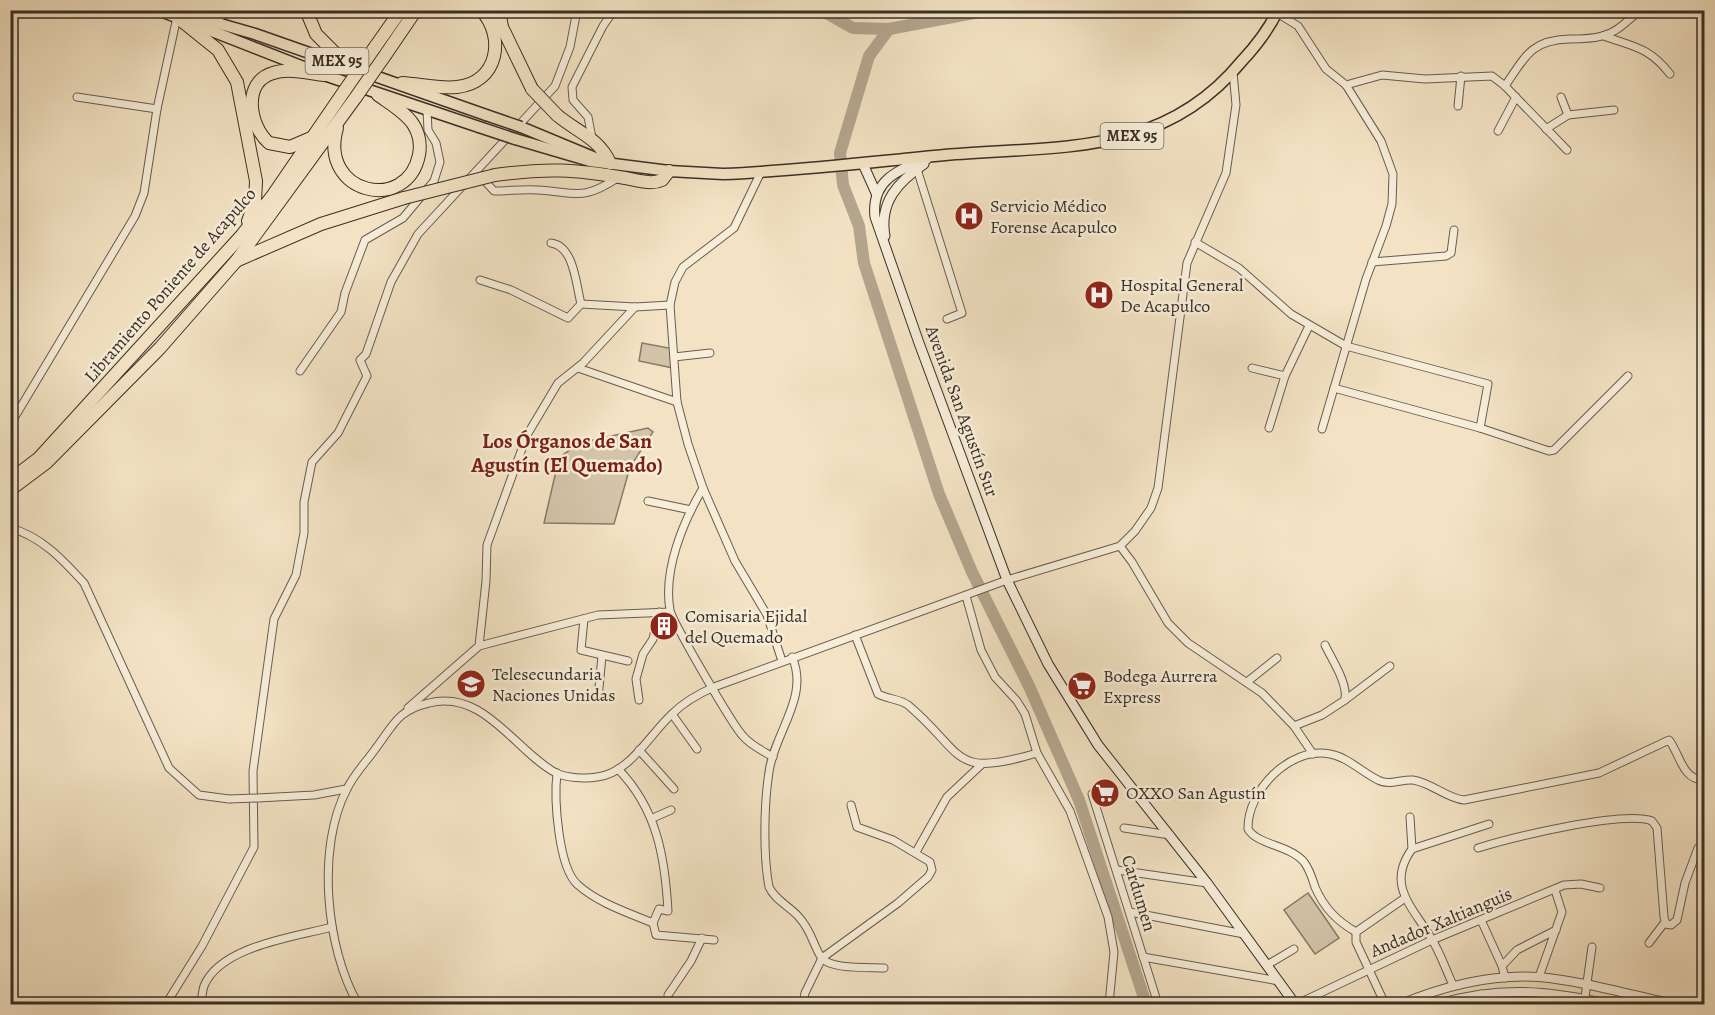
<svg xmlns="http://www.w3.org/2000/svg" width="1715" height="1015" viewBox="0 0 1715 1015" font-family="Alegreya,serif">
<style>
.green{fill:#d3c4a9;stroke:#867a68;stroke-width:1.5}
.lines{fill:none;stroke-linecap:round;stroke-linejoin:round}
.river{stroke:#b4a68e;stroke-width:12}
.minor-casing{stroke:#685c4e;stroke-width:9}
.tertiary-casing{stroke:#685c4e;stroke-width:10}
.secondary-casing{stroke:#392f26;stroke-width:11}
.primary-casing{stroke:#392f26;stroke-width:13}
.motorway-casing{stroke:#392f26;stroke-width:14}
.minor{stroke:#f7edd9;stroke-width:7}
.tertiary{stroke:#f7edd9;stroke-width:8}
.secondary{stroke:#f7edd9;stroke-width:9}
.primary{stroke:#f3e3c4;stroke-width:10}
.motorway{stroke:#f3e3c4;stroke-width:12}
.minor-bridge-casing{stroke:#685c4e;stroke-width:9;stroke-linecap:butt}
.primary-bridge-casing{stroke:#392f26;stroke-width:13;stroke-linecap:butt}
.motorway-bridge-casing{stroke:#392f26;stroke-width:14;stroke-linecap:butt}
.minor-bridge{stroke:#f7edd9;stroke-width:7}
.primary-bridge{stroke:#f3e3c4;stroke-width:10}
.motorway-bridge{stroke:#f3e3c4;stroke-width:12}
.labels{text-anchor:middle;dominant-baseline:central;stroke-width:5;stroke-linejoin:round;paint-order:stroke}
.shield{fill:#f7edd9;stroke:#72685c;stroke-width:1.5}
.shield-label{font-size:16px;font-weight:bold;fill:#392f26}
.poi-label{font-size:18px;fill:#392f26;stroke:#f7edd9;text-anchor:start}
.street-label{font-size:18px;fill:#392f26;stroke:#f7edd9}
.quarter-label{font-size:21px;font-weight:bold;fill:#7a1f14;stroke:#f7edd9}
</style>
<rect width="100%" height="100%" fill="#f3e3c4"/>
<filter id="stains"><feTurbulence type="fractalNoise" baseFrequency=".00333" numOctaves="4"/><feColorMatrix values="0 0 0 0 .2 0 0 0 0 .09 0 0 0 0 .02 0 0 0 .5 -.17"/></filter>
<radialGradient id="worn" r=".72"><stop offset=".6" stop-color="#630" stop-opacity="0"/><stop offset="1" stop-color="#630" stop-opacity=".3"/></radialGradient>
<g class="green">
<path d="M642 343 674 349 673 368 639 361Z"/>
<path d="M648 428 653 432 630 467 614 524 544 523 559 458 579 443Z"/>
<path d="M1308 893 1339 938 1315 954 1284 910Z"/>
</g>
<g class="lines">
<g class="river">
<path d="M821 10 853 28 889 29 990 10"/>
<path d="M889 29 869 56 840 153 843 185 859 226 864 263 939 494 972 572 1029 686 1079 800 1146 1004"/>
</g>
<g class="minor-casing">
<g id="minor">
<path d="M1277 13 1298 26 1326 69 1346 85 1381 141 1393 174 1392 204 1386 226 1366 279 1322 429"/>
<path d="M200 19 206 10"/>
<path d="M1604 36C1634 47 1649 47 1670 74"/>
<path d="M1346 85 1382 75 1425 79 1492 76 1505 86 1567 150"/>
<path d="M1505 86C1525 57 1531 40 1569 39 1580 39 1592 39 1602 36 1619 32 1628 19 1641 10"/>
<path d="M77 97 157 109"/>
<path d="M1561 97 1568 115"/>
<path d="M1458 106 1461 76"/>
<path d="M1546 129 1568 115 1614 110"/>
<path d="M1498 131 1516 97"/>
<path d="M592 138 588 117 573 100 572 87 603 26 614 10"/>
<path d="M917 169 962 313 947 319"/>
<path d="M761 172 734 228 683 267 675 282 670 305 677 402 688 444 703 488 735 561 767 615 782 661"/>
<path d="M482 178 494 191C508 191 523 189 537 190 577 192 581 202 619 177"/>
<path d="M1195 242 1239 268 1291 314 1346 346 1488 384 1480 428"/>
<path d="M1372 262 1446 256 1451 253 1454 230"/>
<path d="M480 280 511 290 568 318 581 304C576 284 574 246 551 243"/>
<path d="M581 304 635 307 670 305"/>
<path d="M674 357 710 353"/>
<path d="M578 368 677 402"/>
<path d="M1252 368 1285 376"/>
<path d="M300 371 341 312 345 293 365 240 403 218 434 181 440 162 436 143 428 130 427 111"/>
<path d="M1334 388 1480 428 1549 451 1554 450 1628 376"/>
<path d="M10 425 135 216 144 193 157 109 177 17"/>
<path d="M1269 428 1285 376 1309 326"/>
<path d="M703 488C683 522 663 570 670 610 672 621 733 726 743 736 750 745 763 751 773 757"/>
<path d="M648 501 691 510"/>
<path d="M10 528C41 536 63 560 84 583L169 768 199 795 229 799"/>
<path d="M1120 546 1132 562 1168 623 1188 643 1262 693 1294 726 1313 754"/>
<path d="M966 596 981 650 995 677 1017 701 1025 714 1037 753 1070 811 1108 917 1114 952 1109 1004"/>
<path d="M584 619 581 650 628 661"/>
<path d="M855 635 878 694C887 699 900 699 908 705 966 754 950 779 1037 753"/>
<path d="M479 646 598 615 670 612"/>
<path d="M792 657C810 697 774 733 769 772 764 804 763 855 769 887 775 900 789 906 798 916 812 931 812 943 821 957 830 970 870 967 884 968"/>
<path d="M1247 682 1277 658"/>
<path d="M598 698 602 656"/>
<path d="M639 700 636 679 643 654 653 639 659 612"/>
<path d="M1345 700 1390 666"/>
<path d="M408 708 479 646 486 581 487 545 527 435 558 383 583 363 635 307"/>
<path d="M672 714 697 749"/>
<path d="M1294 726 1322 715 1345 700C1348 683 1332 660 1325 645"/>
<path d="M639 750 674 789"/>
<path d="M618 769C657 809 665 857 668 911L659 909 653 923 656 935 714 940"/>
<path d="M557 773C554 798 558 868 578 885 598 903 629 913 653 923"/>
<path d="M1092 794 1158 1004"/>
<path d="M258 798 314 795 346 789"/>
<path d="M1410 817 1412 849"/>
<path d="M653 818 671 810"/>
<path d="M1124 828 1170 835"/>
<path d="M1478 848C1510 838 1623 810 1652 821L1657 828 1664 917 1666 924 1671 925 1677 920 1685 883 1698 848 1704 847"/>
<path d="M916 852 947 797 981 765"/>
<path d="M1117 870 1207 883"/>
<path d="M1130 912 1244 934"/>
<path d="M1481 920 1502 966 1505 978"/>
<path d="M1356 932C1337 921 1324 908 1315 887 1312 878 1310 870 1304 862 1290 845 1257 845 1248 829 1247 791 1290 746 1330 754 1347 757 1362 772 1378 780 1389 786 1401 779 1413 780 1432 783 1446 798 1464 800L1599 773 1669 740C1680 754 1682 780 1704 780"/>
<path d="M1649 943 1665 922"/>
<path d="M1143 957 1279 981"/>
<path d="M1267 965 1294 949"/>
<path d="M1502 966 1517 950 1556 930"/>
<path d="M1539 977 1562 912 1555 890"/>
<path d="M1453 985C1446 970 1440 952 1431 938 1412 906 1386 885 1412 849L1489 824"/>
<path d="M1481 994 1483 1004"/>
<path d="M668 995 691 961 702 938"/>
<path d="M166 1004 202 946 254 847 253 771 274 619 296 575 304 533V502L312 462 338 433 367 376 360 360 366 354 391 282 418 234 555 86 570 47 577 10"/>
<path d="M201 1004C202 999 202 992 204 986 220 946 295 937 332 927"/>
<path d="M358 1004C326 949 316 847 347 789 354 774 367 761 376 748 394 724 398 710 429 703 484 689 515 751 556 773 567 778 585 779 597 777 630 773 649 735 672 714 684 702 698 694 714 687L1007 580 1120 546 1135 531 1151 508 1158 488 1187 263 1226 173 1236 105 1233 72"/>
<path d="M803 1004 805 993 822 958 898 903 928 877 932 870 930 862 893 840 857 827 851 805"/>
<path d="M1297 1004 1432 940 1564 885 1581 884 1600 888"/>
<path d="M1385 1004 1356 942V932L1405 898"/>
<path d="M1584 1004 1592 947"/>
</g>
</g>
<g class="tertiary-casing">
<g id="tertiary">
<path d="M1401 1004C1444 986 1491 974 1539 977 1583 981 1630 995 1674 1004"/>
<path d="M1437 1004C1499 986 1546 990 1608 1004"/>
</g>
</g>
<g class="secondary-casing">
<g id="secondary">
<path d="M927 159C898 170 871 180 875 217L919 343 1007 580 1048 664 1098 745 1207 883 1295 1004"/>
<path d="M863 164 876 193"/>
<path d="M885 236C879 202 898 182 924 164"/>
</g>
</g>
<g class="primary-casing">
<g id="primary">
<path d="M158 10 324 75 479 127"/>
<path d="M185 20 210 21 255 34 486 115"/>
<path d="M521 127 598 159"/>
<path d="M515 139 590 161 669 171 723 174C798 171 871 162 945 155 1057 145 1162 158 1241 62 1255 47 1269 29 1278 10"/>
</g>
</g>
<g class="motorway-casing">
<g id="motorway">
<path d="M306 10 316 34 347 65"/>
<path d="M499 10 502 27 532 89"/>
<path d="M177 17 218 50 237 82 256 181 255 202 248 221"/>
<path d="M210 21 226 10"/>
<path d="M375 47 401 10"/>
<path d="M386 54 416 10"/>
<path d="M402 83C419 84 440 89 457 87 498 83 506 37 481 10"/>
<path d="M557 115C577 132 599 138 610 163"/>
<path d="M337 128C318 194 407 214 419 155 421 145 419 133 413 124 405 112 389 103 378 95"/>
<path d="M311 138 290 147 269 143C249 126 242 82 273 73 288 68 308 73 324 75"/>
<path d="M495 175C547 168 574 169 625 178 637 180 651 185 662 180L669 171"/>
<path d="M238 260 321 224 404 198"/>
<path d="M10 480 39 458 242 235 273 195 345 90"/>
<path d="M10 490 46 463 160 348 237 260 356 97"/>
</g>
</g>
<use href="#minor" class="minor"/>
<use href="#tertiary" class="tertiary"/>
<use href="#secondary" class="secondary"/>
<use href="#primary" class="primary"/>
<use href="#motorway" class="motorway"/>
<g class="minor-bridge-casing">
<path id="minor-bridge" d="M229 799 258 798"/>
</g>
<g class="primary-bridge-casing">
<g id="primary-bridge">
<path d="M486 115 521 127"/>
<path d="M479 127 515 139"/>
</g>
</g>
<g class="motorway-bridge-casing">
<g id="motorway-bridge">
<path d="M532 89 557 115"/>
<path d="M345 90 375 47"/>
<path d="M356 97 386 54"/>
<path d="M404 198 495 175"/>
</g>
</g>
<use href="#minor-bridge" class="minor-bridge"/>
<use href="#primary-bridge" class="primary-bridge"/>
<use href="#motorway-bridge" class="motorway-bridge"/>
</g>
<defs>
<g id="hospital-disc" transform="scale(1.5)"><circle r="9.5" fill="#8f2418" stroke="#f7edd9"/><path d="M-5-5h3v3.5h4V-5h3V5h-3V1.5h-4V5h-3Z" fill="#fff"/></g>
<g id="building-disc" transform="scale(1.5)"><circle r="9.5" fill="#8f2418" stroke="#f7edd9"/><path d="M-4-6H4V6H1V3H-1V6H-4ZM-2.5-4.3h1.7v1.8h-1.7ZM.8-4.3h1.7v1.8H.8ZM-2.5-1h1.7V.8h-1.7ZM.8-1h1.7V.8H.8Z" fill="#fff"/></g>
<g id="school-disc" transform="scale(1.5)"><circle r="9.5" fill="#8f2418" stroke="#f7edd9"/><path d="M0-5L7-2L0 1L-7-2ZM-4 1L0 2.5L4 1V4Q0 6-4 4Z" fill="#fff"/></g>
<g id="supermarket-disc" transform="scale(1.5)"><circle r="9.5" fill="#8f2418" stroke="#f7edd9"/><path d="M-6-5.5h2.5l.6 2H6L4.5 2H-2.5L-4.4-4H-6ZM-1.5 3.2a1.3 1.3 0 1 0 .1 0ZM3 3.2a1.3 1.3 0 1 0 .1 0Z" fill="#fff"/></g>
</defs>
<g fill-rule="evenodd">
<use href="#hospital-disc" x="969" y="216"/>
<use href="#hospital-disc" x="1099" y="295"/>
<use href="#building-disc" x="664" y="626"/>
<use href="#school-disc" x="471" y="684"/>
<use href="#supermarket-disc" x="1082" y="686"/>
<use href="#supermarket-disc" x="1105" y="793"/>
</g>
<g class="labels">
<g class="shield">
<rect x="305.5" y="48" width="63" height="26" rx="4.5"/>
<rect x="1100.5" y="123" width="63" height="26" rx="4.5"/>
</g>
<g class="shield-label">
<text x="337" y="61">MEX 95</text>
<text x="1132" y="136">MEX 95</text>
</g>
<g class="poi-label">
<text x="990" y="206">Servicio Médico<tspan x="990" dy="21">Forense Acapulco</tspan></text>
<text x="1120" y="285">Hospital General<tspan x="1120" dy="21">De Acapulco</tspan></text>
<text x="685" y="616">Comisaria Ejidal<tspan x="685" dy="21">del Quemado</tspan></text>
<text x="492" y="674">Telesecundaria<tspan x="492" dy="21">Naciones Unidas</tspan></text>
<text x="1103" y="676">Bodega Aurrera<tspan x="1103" dy="21">Express</tspan></text>
<text x="1126" y="793">OXXO San Agustín</text>
</g>
<g class="street-label">
<text transform="translate(170 285) rotate(-49)">Libramiento Poniente de Acapulco</text>
<text transform="translate(962 411) rotate(70)">Avenida San Agustín Sur</text>
<text transform="translate(1139 893) rotate(73)">Cardumen</text>
<text transform="translate(1441 922) rotate(-23)">Andador Xaltianguis</text>
</g>
<g class="quarter-label">
<text x="567" y="441">Los Órganos de San<tspan x="567" dy="24">Agustín (El Quemado)</tspan></text>
</g>
</g>
<rect width="1715" height="1015" fill="none" stroke="#f3e3c4" stroke-width="36"/>
<rect x="12" y="12" width="1691" height="991" fill="none" stroke="#392f26" stroke-width="3"/>
<rect x="18" y="18" width="1679" height="979" fill="none" stroke="#392f26" stroke-width="1.5"/>
<rect width="100%" height="100%" filter="url(#stains)"/>
<rect width="100%" height="100%" fill="url(#worn)"/>
</svg>
